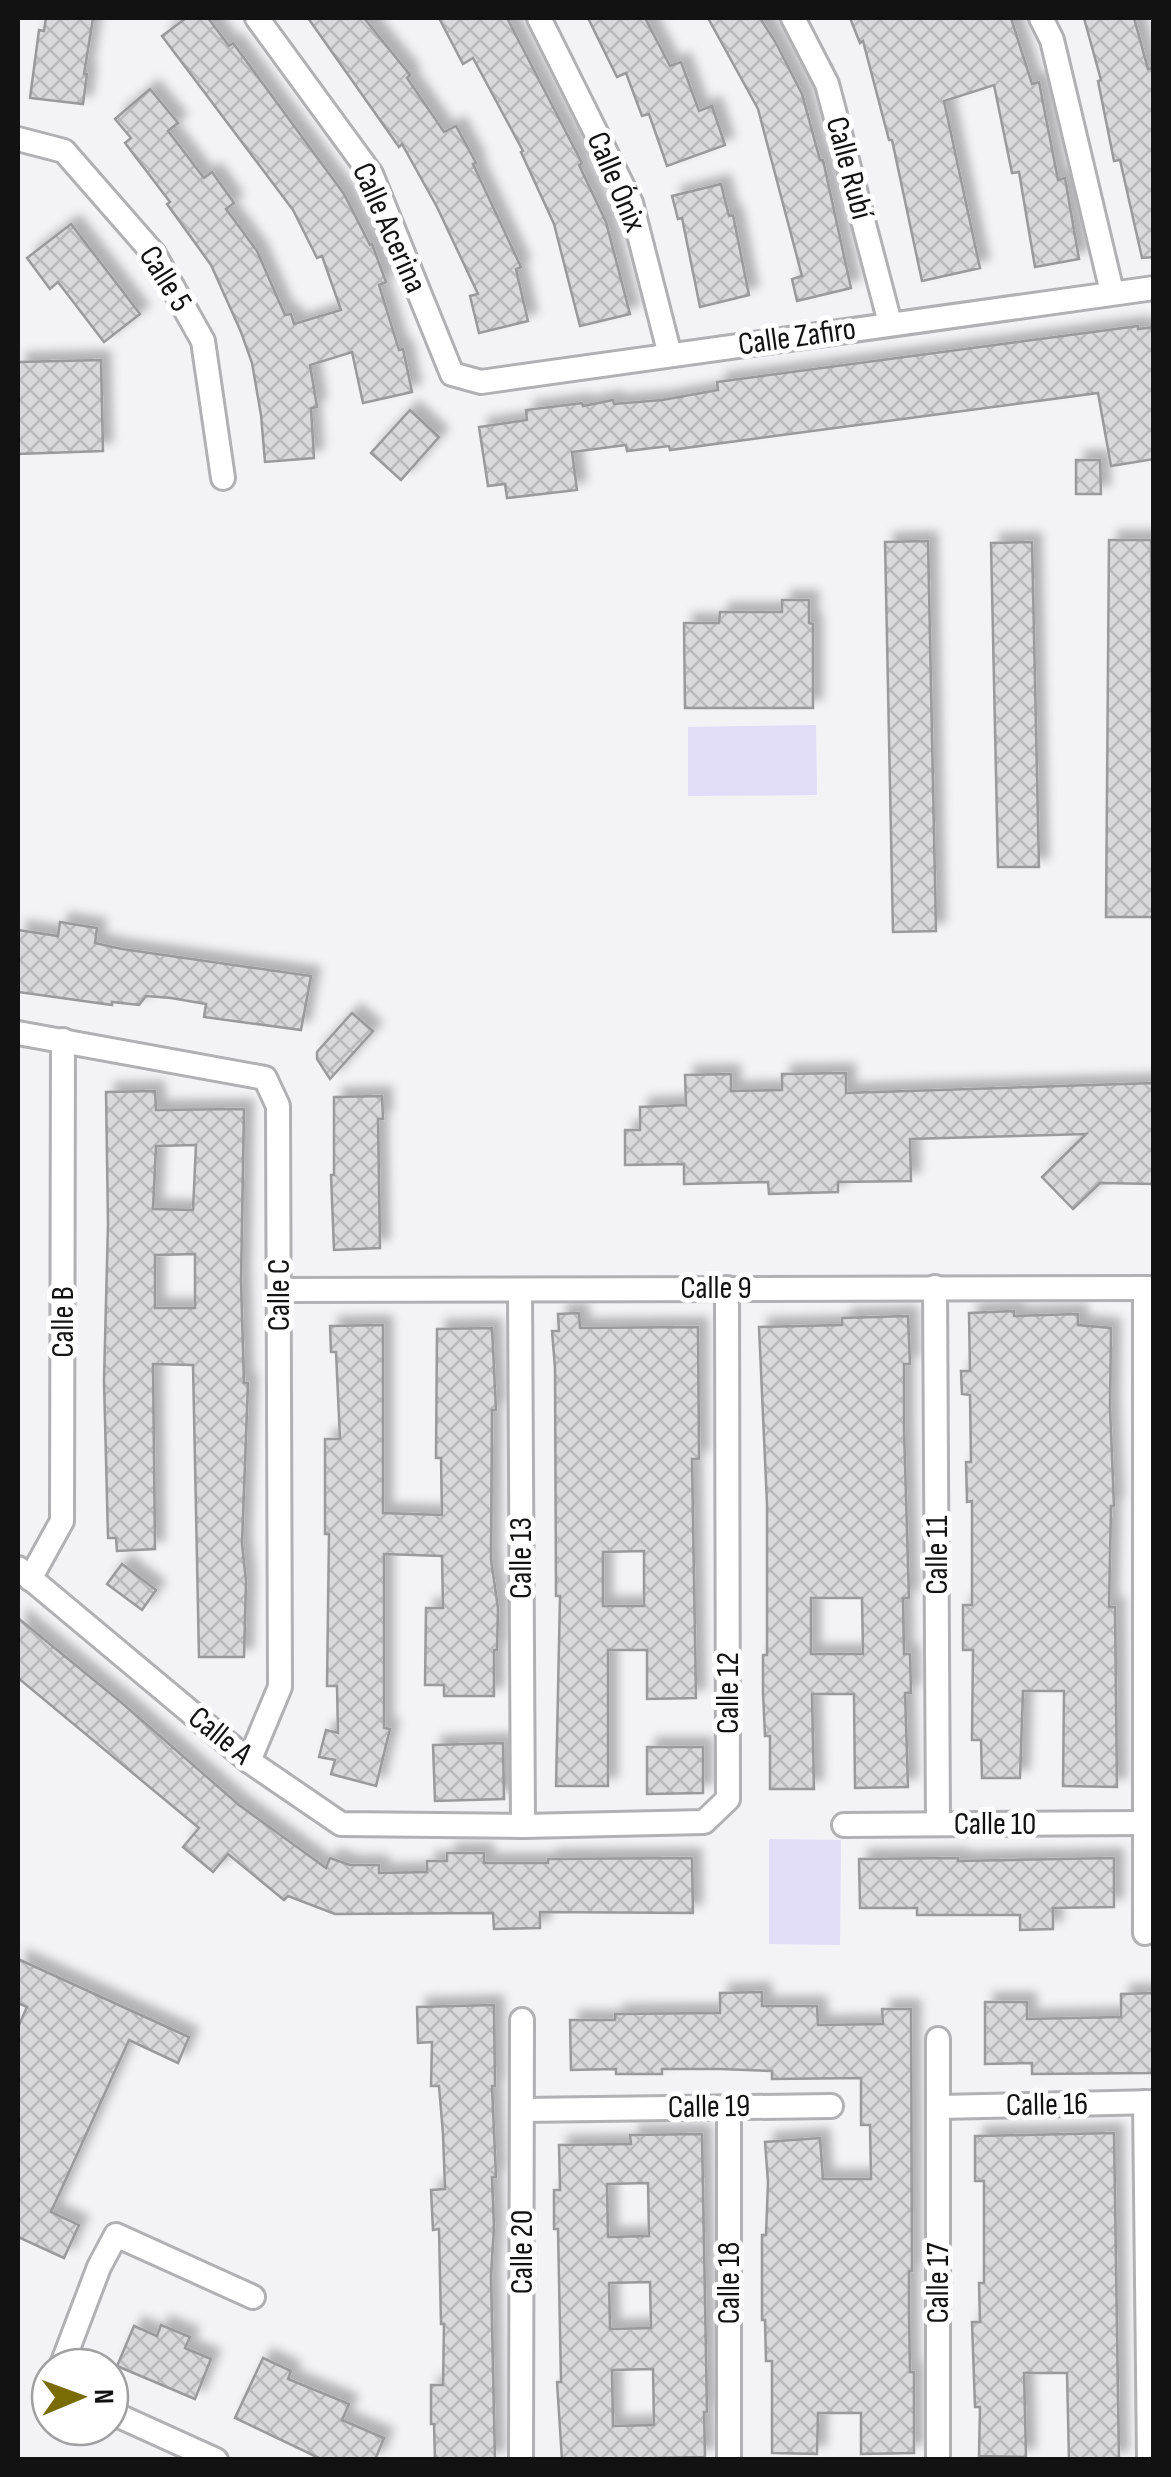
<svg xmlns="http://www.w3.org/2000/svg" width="1171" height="2477" viewBox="0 0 1171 2477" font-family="'Sofia Sans Condensed',sans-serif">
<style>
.park{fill:#e1dcf7}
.building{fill:url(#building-cross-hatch);stroke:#9a9a9d;stroke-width:2.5;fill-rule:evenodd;filter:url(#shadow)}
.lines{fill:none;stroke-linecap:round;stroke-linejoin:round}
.minor-casing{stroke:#b1b1b3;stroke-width:28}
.minor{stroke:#fff;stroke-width:22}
.labels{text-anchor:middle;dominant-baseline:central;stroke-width:10;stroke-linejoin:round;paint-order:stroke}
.street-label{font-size:32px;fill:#121213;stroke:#fff}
</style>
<defs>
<pattern id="building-cross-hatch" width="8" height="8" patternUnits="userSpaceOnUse" patternTransform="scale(2.5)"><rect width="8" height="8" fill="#d9d9dc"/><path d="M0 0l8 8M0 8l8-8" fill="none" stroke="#b9b9bc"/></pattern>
<filter id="shadow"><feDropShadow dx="9" dy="-9" stdDeviation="5" flood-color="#0004"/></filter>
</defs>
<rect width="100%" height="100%" fill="#f3f3f6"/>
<g class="park">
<path d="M816 725 817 795 688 796V727Z"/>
<path d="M769 1839 841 1840 840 1945 769 1944Z"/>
</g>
<g class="building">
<path d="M46 18H93L84 74H87L83 104 30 98 39 30 44 31Z"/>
<path d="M186 18H208L229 46 233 43 344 194 370 245 372 244 386 282 379 285 399 350 403 349 412 392 363 403 352 352 310 365 317 407 311 408 314 458 265 462 261 415 252 363 241 332 211 265 167 204 170 202 125 143 131 138 115 119 150 89 178 123 168 131 204 178 212 172 234 203 226 209 257 251 285 315 291 314 294 324 341 310 322 256 317 258 293 210 162 36Z"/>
<path d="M308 18H364L410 75 407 78 444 132 456 126 476 163 473 164 521 267 516 269 528 321 479 333 470 296 478 294 437 207 402 144 399 147Z"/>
<path d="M439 18H507L582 163 579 165 606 222 630 314 580 326 554 224 521 152 523 151 473 58 463 64Z"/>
<path d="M588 18H645L670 66 681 62 699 111 712 106 725 145 667 166 649 114 642 116 626 73 617 77Z"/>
<path d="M708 18H760L776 43 802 94 820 160H823L851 288 797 301 792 279 802 276 758 109Z"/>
<path d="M850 18H1011L1032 84 1039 82 1058 180 1065 178 1079 259 1035 267 1019 172 1012 173 994 85 944 101 980 268 922 281 892 140H889L863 41 860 43Z"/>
<path d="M1084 18H1134L1148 69 1154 68V257L1142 258 1120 160 1114 161 1098 81 1101 80Z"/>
<path d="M721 184 729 216 733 215 749 295 700 307 682 218 678 219 672 196Z"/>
<path d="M71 224 140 314 104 342 58 282 50 289 27 258Z"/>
<path d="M1138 326V329L1154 327V459L1111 466 1098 393 670 450 669 446 627 451 626 445 572 452 577 490 507 498 505 484 488 486 479 427 527 420 526 410 582 403 583 406 613 400 614 404 662 400 718 390 717 382Z"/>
<path d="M101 360 103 451 18 454V362Z"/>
<path d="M410 410 439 437 401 480 371 453Z"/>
<path d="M1076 460H1100L1101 494H1076Z"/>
<path d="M1109 540H1151L1153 917H1106Z"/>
<path d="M928 541 936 931 893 932 885 542Z"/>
<path d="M1032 542 1039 867H998L991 543Z"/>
<path d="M782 600H809V623L813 624V708H685L684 623H719L720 612H782Z"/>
<path d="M60 922 97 928 95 943 122 949 311 976 301 1030 204 1017 206 1004 171 998 146 996 139 1005 112 1002V1005L18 992V930L58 936Z"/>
<path d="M352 1013 373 1031 330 1079 317 1059V1052Z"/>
<path d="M846 1073V1093L1154 1083V1184L1100 1183 1073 1209 1042 1177 1086 1134 910 1139 911 1181 838 1182V1192L769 1194 768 1182 684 1184V1164L625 1165V1130H640V1107L686 1105 685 1075 731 1074V1091L782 1090V1074Z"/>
<path d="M155 1091 156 1110 244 1109 241 1281 244 1383H248L242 1544 246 1581 244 1657H199L193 1365 153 1364 155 1549 117 1551 116 1538H108L104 1381 108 1224 106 1092ZM196 1145 193 1210 153 1209 156 1146ZM195 1254V1308H155V1255Z"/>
<path d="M382 1096 383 1119H378L380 1248 334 1250 331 1175H334V1097Z"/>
<path d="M1014 1311V1316L1078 1314V1325L1111 1328 1110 1408 1114 1506H1111L1109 1607H1115L1117 1787 1063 1786 1064 1691H1023L1020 1778H982L981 1740H972L973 1650H963V1605H972V1501L967 1502 966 1462H971L970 1395 962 1394 961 1371H970L969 1313Z"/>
<path d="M579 1313 580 1328 698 1327 699 1459H692L696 1698 647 1699V1650H608V1786H556L560 1596H556L555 1368 552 1331H559L558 1314ZM644 1551V1606H603V1552Z"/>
<path d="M908 1316 910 1364H904V1430L909 1598H903L904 1654H910L911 1693H905L908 1787 855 1788 854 1694H812L814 1789H770V1736H765L763 1693V1655H767V1504L759 1327 842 1325V1318ZM811 1598H862L863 1654H811Z"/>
<path d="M383 1325V1513L442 1515 441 1458H436L437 1329 492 1328 496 1410H492L491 1560 498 1608 497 1650H494V1696H444V1685H425L426 1608H443L442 1556 384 1554V1728L390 1729 376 1786 331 1774 335 1760 319 1757 326 1730 338 1733 337 1686H327L329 1534H325V1439H340L336 1352H331L330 1326Z"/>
<path d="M122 1564 156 1590 142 1610 107 1584Z"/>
<path d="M18 1618 122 1703 239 1805 326 1868 330 1858 350 1865H379V1873L427 1872V1861H447V1853H484V1863H548V1859L692 1858 693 1913 540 1912V1928L494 1929 493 1913 335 1914 288 1896 284 1900 228 1854 213 1872 183 1847 199 1828 18 1678Z"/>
<path d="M503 1743 504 1799 435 1801 433 1745Z"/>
<path d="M647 1747H703V1793L647 1794Z"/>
<path d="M958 1858V1861L1114 1858V1907L1053 1908V1929L1020 1930V1915H917V1908H860L859 1859Z"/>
<path d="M18 1959 189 2037 178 2063 129 2040 51 2212 79 2225 64 2258 18 2237V2027L27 2007 18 2003Z"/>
<path d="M762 1992V2006H817L818 2025 883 2024 882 2009H911L912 2271H909V2315L910 2372H914V2453L861 2454V2413H818L817 2454 772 2453V2361H766L765 2320H762V2235H766L768 2182 765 2142 820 2138 823 2179H871L870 2125H861V2078L772 2079V2071L721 2069H662V2074H616V2069L571 2070 570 2020H615V2014L720 2013V1993Z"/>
<path d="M1154 1993V2073L1032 2074V2063L985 2064V2002H1027V2019L1121 2017V1994Z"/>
<path d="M494 2005 495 2086H492L496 2177H492L494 2227 491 2276 495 2460H435L434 2424H431V2385H443L444 2324H441L439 2229 433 2230 431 2190 445 2189 443 2134 439 2086H431L432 2042 418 2043 417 2007Z"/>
<path d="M1114 2133 1119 2460H1069L1067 2373H1024L1026 2457 979 2456 980 2407H975L972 2322H980L979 2283H984V2181H975V2136Z"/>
<path d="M702 2134 707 2412H704L705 2457 562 2460 557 2382H561L558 2229H554V2190H560L559 2145 631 2144 630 2135ZM648 2183 649 2236 608 2237 607 2184ZM650 2282 651 2328 610 2329 609 2283ZM653 2369 654 2425 613 2426 612 2370Z"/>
<path d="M161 2325 190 2337 185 2348 211 2359 195 2399 117 2366 134 2326 157 2336Z"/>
<path d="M263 2358 291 2371 288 2379 349 2404 342 2420 384 2438 375 2460H323L235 2418Z"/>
</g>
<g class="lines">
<g class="minor-casing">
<g id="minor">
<path d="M257 18 371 174 452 374 481 382 1154 288"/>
<path d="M539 18 631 203 670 355"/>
<path d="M793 18 827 84 890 323"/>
<path d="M1041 18 1052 40 1112 292"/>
<path d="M18 139 64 151 154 254 203 341 223 478"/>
<path d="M18 1033 265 1078 278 1106 280 1687 249 1761"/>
<path d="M935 1287 938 1824"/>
<path d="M1145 1288V1933"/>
<path d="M279 1290 1154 1288"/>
<path d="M520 1290 523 1826"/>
<path d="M18 1568 249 1761 341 1824 523 1826 704 1822 728 1799 727 1288"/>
<path d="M30 1579 62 1521 63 1040"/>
<path d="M844 1825 1145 1823"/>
<path d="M1145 2102 1149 2460"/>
<path d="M729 2107V2460"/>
<path d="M940 2107 1154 2102"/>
<path d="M522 2110 831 2106"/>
<path d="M61 2367 99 2267 116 2235 253 2297"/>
<path d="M110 2412 216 2460"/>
<path d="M521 2460 522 2020"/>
<path d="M938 2460V2039"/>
</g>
</g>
<use href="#minor" class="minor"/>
</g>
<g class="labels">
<g class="street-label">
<text transform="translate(849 168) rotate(75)">Calle Rubí</text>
<text transform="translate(616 182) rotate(67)">Calle Ónix</text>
<text transform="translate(389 228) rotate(66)">Calle Acerina</text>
<text transform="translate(165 279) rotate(58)">Calle 5</text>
<text transform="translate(797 337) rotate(-8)">Calle Zafiro</text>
<text x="716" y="1288">Calle 9</text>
<text transform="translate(279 1295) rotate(-90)">Calle C</text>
<text transform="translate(63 1322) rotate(-90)">Calle B</text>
<text transform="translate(937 1555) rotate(-90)">Calle 11</text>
<text transform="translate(521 1558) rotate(-90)">Calle 13</text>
<text transform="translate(728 1693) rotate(-90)">Calle 12</text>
<text transform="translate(220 1736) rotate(39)">Calle A</text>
<text x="995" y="1824">Calle 10</text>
<text transform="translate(1047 2105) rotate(-1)">Calle 16</text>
<text transform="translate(709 2107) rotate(-1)">Calle 19</text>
<text transform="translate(522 2252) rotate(-90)">Calle 20</text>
<text transform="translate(729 2283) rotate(-90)">Calle 18</text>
<text transform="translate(938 2283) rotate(-90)">Calle 17</text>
</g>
</g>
<rect width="1171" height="2477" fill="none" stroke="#121213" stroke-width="40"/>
<g transform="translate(80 2397) rotate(89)"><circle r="48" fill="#ffffff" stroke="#a0a0a1" stroke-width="2.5"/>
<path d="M0-8L18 38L0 25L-18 38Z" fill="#7a6c05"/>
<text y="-15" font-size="28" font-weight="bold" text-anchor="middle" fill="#121213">N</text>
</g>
</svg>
